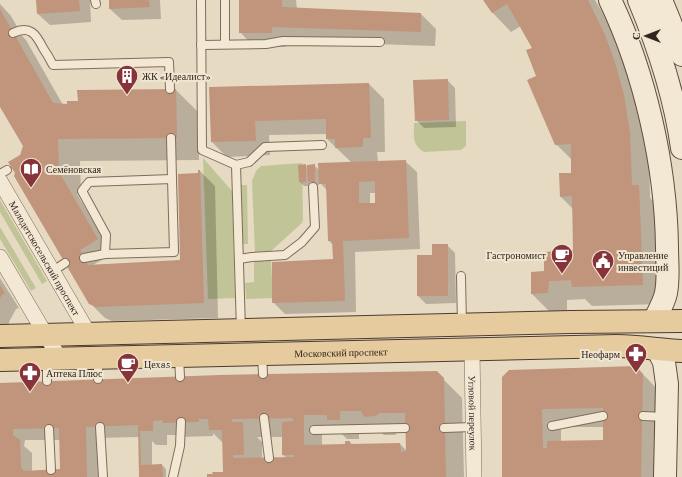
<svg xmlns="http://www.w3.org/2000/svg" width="682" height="477" viewBox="0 0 682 477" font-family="'Crimson Pro',serif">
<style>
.green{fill:#c1c497}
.shadow{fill:#0003;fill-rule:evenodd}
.building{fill:#c1947c;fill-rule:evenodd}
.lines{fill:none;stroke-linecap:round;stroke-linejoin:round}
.lane-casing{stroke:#7f6c5b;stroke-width:10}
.street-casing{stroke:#7f6c5b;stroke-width:16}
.secondary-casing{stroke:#604d3f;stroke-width:24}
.primary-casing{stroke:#4d3b2f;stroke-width:24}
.lane{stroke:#f3e8d4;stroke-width:8}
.street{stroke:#f3e8d4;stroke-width:15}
.secondary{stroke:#f3e8d4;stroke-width:22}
.primary{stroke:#e6cb9e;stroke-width:22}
.labels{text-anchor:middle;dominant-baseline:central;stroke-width:4;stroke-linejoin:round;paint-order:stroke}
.poi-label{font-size:10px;fill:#30261e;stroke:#f0e5d0;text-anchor:start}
.street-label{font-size:10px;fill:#30261e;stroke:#f0e5d0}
</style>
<rect width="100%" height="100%" fill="#e7dac2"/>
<g class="green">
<path d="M466 121V146L461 150 424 152C412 145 414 136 414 123Z"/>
<path d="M203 158 232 191 235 298 208 299Z"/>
<path d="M302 163 303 220 302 223 271 251 255 252 252 181 256 171 261 166Z"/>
<path d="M241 185H247L248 244H242Z"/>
<path d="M0 200 47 281 42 284 0 212Z"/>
<path d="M0 227 36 288 31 291 0 239Z"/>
<path d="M254 261H271L273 298 246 299 245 283 254 282Z"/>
</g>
<g class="shadow">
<path d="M37 0H90L91 22 50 25 38 14Z"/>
<path d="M110 0H160L161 19 122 20 110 9Z"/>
<path d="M240 0H296L297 9 421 14 436 29 435 46 286 41V47H254L240 32Z"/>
<path d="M485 0H595L602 12 624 55 649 153 650 198 657 205 661 304 592 306 585 299 567 300V312L551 313 532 294 545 272 574 251 573 209 561 197 572 174V160L556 144 537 77 534 48 521 26 511 32 493 13Z"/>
<path d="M0 4 11 16 23 37 26 40 63 105H68L79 102 78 91 176 90 198 112 199 160 80 161 81 194H77L112 254 93 265 181 261 200 171 215 186 218 318 112 321 105 318 90 303 21 156 24 146 0 105Z"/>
<path d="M447 80 455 88 456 127 424 128 416 120Z"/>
<path d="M369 84 384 99 385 152H377L378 162 405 161 417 172 420 249 355 252 356 312 285 314 273 302 334 260V246L329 241 327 190 319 182V185H313L310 182V186H304L300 182 299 166 305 165 309 168 314 165 319 170 352 163 327 139V134L269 135 270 155 227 157 212 142 210 88ZM370 193H376L377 204H370Z"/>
<path d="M447 245 455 253 456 303 426 304 418 296 433 256Z"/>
<path d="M0 278 19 308 16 309 9 322V325H0Z"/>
<path d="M636 367 662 394 660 477H503V377ZM561 427H604V441H561Z"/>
<path d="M443 379 462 398 464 477H208L224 473 223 443 213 433V436L179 437 177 435H167V445H156L152 441V466L162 465 166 469V477H140L139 437 97 438 98 477H0V384ZM378 429 384 435H395L398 432H406L407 451 400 444 353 445 350 442 346 445 322 446V434H342L347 439H359V430ZM257 437H283V455L287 458 262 459V442ZM25 440H60L61 470 32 472V453L24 446Z"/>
</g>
<g class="building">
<path d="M36 0H79L80 11 37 14Z"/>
<path d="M109 0H149L150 7 109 9Z"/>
<path d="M239 0H282V7L421 13V32L272 27V33H239Z"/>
<path d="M483 0H588L605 35 615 62 624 95 630 133 632 185H639L643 285 572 287 571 280 549 281 548 293 531 294V272L544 271V252L573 250 572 196 560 197 559 173H571V144L555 145 527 80 536 76 526 50 532 48 507 4 492 13Z"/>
<path d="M0 9 53 103 67 104V101H78L77 90 176 89 177 138 58 139 59 172 98 239 80 250 88 265 180 260 178 174 198 173V170H200L204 303 96 307 89 304 14 176 15 173 8 162 20 155 23 146 0 107Z"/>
<path d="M448 79 449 120 415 121 413 80Z"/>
<path d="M369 83 371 138H363V147L335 148V139H326V119L255 121 256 141 211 142 209 87Z"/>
<path d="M406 160 409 238 343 241 345 301 272 303V262L333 259 332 241H328L326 184H319L318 163ZM375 181V203H359V182Z"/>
<path d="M306 164V182H299L298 165Z"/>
<path d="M315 164V182H308L307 165Z"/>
<path d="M432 244H448V296H417V255H432Z"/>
<path d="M0 285 5 293 2 295 0 298Z"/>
<path d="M636 366 643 374 641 477H502V377L509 370ZM603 408V440L547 441V448H543L542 409Z"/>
<path d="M437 371 444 378 446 477H207V474H213L212 472H223L222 430H209L208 419H199V422L163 423V420L153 421V431H140L141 465 162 464 163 477H139L138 425 86 427 87 477H0V383L220 375ZM340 411H361L364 417 376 416 379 413H405L406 451 401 452 400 443 350 444V441H345V444L304 445V415H327V420H340ZM293 418V421L282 422V455H294V457L233 458V455H244L243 422H232V419ZM59 428 60 469 24 471 21 467 20 440 13 435V429Z"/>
</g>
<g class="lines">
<g class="lane-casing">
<g id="lane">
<path d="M95 0 96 4"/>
<path d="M201 0 202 150 236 165"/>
<path d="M225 0V44"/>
<path d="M13 33C30 25 36 34 43 48 47 54 50 59 53 65L169 62 170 89"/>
<path d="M201 45 266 44 283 41 380 42"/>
<path d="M171 138 172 179"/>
<path d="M0 174 7 170"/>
<path d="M84 258 105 254 174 252 172 179 89 182 82 191 106 235 105 254"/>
<path d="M239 259 252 257 285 255 302 242 315 227 313 187"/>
<path d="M53 271 65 263"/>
<path d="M461 276 462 325"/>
<path d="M241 330 236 165 249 162 265 147 322 145"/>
<path d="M262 355 263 374"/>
<path d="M179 357 180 377"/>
<path d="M98 359V379"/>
<path d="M47 360V381"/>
<path d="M643 416 666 417"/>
<path d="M264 418 269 458"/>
<path d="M552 426 603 416"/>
<path d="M100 427 103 477"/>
<path d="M444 428 473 427"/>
<path d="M49 429 51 470"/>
<path d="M314 430 405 428"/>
<path d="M173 477 180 446 181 422"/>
</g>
</g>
<g class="street-casing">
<g id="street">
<path id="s1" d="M0 181 89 334"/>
<path d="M0 257 60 359"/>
<path id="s2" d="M472 349 474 477"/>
</g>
</g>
<g class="secondary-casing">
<g id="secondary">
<path d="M610 0C645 73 666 166 667 247 667 262 669 278 666 293 664 303 658 312 654 321"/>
<path d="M639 0C659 48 675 97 682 148"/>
<path d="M661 0 670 22 682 55"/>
<path d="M658 350 664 362 667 384 665 477"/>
</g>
</g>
<g class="primary-casing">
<g id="primary">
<path d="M0 336 571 322 682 321"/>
<path id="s3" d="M0 360 617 346C639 346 660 350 682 351"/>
</g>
</g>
<use href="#lane" class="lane"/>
<use href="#street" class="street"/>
<use href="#secondary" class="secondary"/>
<use href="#primary" class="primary"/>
</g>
<defs>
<g id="building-pin" transform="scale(1.15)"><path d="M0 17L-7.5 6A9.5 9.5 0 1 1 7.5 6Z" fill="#863339" stroke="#f0e5d0"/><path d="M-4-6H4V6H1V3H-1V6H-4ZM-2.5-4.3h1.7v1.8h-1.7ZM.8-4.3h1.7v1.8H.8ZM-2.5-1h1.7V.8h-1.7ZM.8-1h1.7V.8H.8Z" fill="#fff"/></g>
<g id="library-pin" transform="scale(1.15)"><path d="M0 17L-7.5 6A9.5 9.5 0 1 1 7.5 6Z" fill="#863339" stroke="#f0e5d0"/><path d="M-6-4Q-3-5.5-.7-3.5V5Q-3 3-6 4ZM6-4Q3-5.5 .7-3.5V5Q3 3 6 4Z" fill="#fff"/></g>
<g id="cafe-pin" transform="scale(1.15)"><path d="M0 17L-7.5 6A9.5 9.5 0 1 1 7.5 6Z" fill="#863339" stroke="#f0e5d0"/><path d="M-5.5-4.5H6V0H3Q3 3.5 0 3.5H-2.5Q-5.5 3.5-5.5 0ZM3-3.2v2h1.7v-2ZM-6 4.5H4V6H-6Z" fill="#fff"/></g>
<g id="civic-pin" transform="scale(1.15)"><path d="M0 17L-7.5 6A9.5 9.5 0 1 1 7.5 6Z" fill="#863339" stroke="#f0e5d0"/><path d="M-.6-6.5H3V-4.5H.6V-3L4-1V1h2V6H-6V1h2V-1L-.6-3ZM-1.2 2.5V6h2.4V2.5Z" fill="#fff"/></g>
<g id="pharmacy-pin" transform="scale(1.15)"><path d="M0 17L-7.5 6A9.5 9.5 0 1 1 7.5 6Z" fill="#863339" stroke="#f0e5d0"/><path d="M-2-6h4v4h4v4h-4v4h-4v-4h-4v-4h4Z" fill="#fff"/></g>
</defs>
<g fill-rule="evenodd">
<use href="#building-pin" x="127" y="76"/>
<use href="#library-pin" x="31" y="169"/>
<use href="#cafe-pin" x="562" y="255"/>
<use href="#civic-pin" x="603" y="261"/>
<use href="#pharmacy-pin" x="636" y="354"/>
<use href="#cafe-pin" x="128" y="364"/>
<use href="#pharmacy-pin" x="30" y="373"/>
</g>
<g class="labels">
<g class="poi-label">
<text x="142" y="76">ЖК «Идеалист»</text>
<text x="46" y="169">Семёновская</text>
<text x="546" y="255" text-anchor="end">Гастрономист</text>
<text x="618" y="255">Управление<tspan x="618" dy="12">инвестиций</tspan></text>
<text x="620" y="354" text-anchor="end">Неофарм</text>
<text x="144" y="364">Цех85</text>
<text x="46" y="373">Аптека Плюс</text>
</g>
<g class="street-label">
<text stroke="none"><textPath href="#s1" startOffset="89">Малодетскосельский проспект</textPath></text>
<text stroke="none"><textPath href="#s3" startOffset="341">Московский проспект</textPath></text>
<text stroke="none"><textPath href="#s2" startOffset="64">Угловой переулок</textPath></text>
</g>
</g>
<g transform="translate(646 36) rotate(270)" stroke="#f0e5d0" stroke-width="3" paint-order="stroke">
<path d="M0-3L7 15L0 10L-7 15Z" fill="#30261e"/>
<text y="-6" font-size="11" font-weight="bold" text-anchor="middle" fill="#30261e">С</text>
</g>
</svg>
